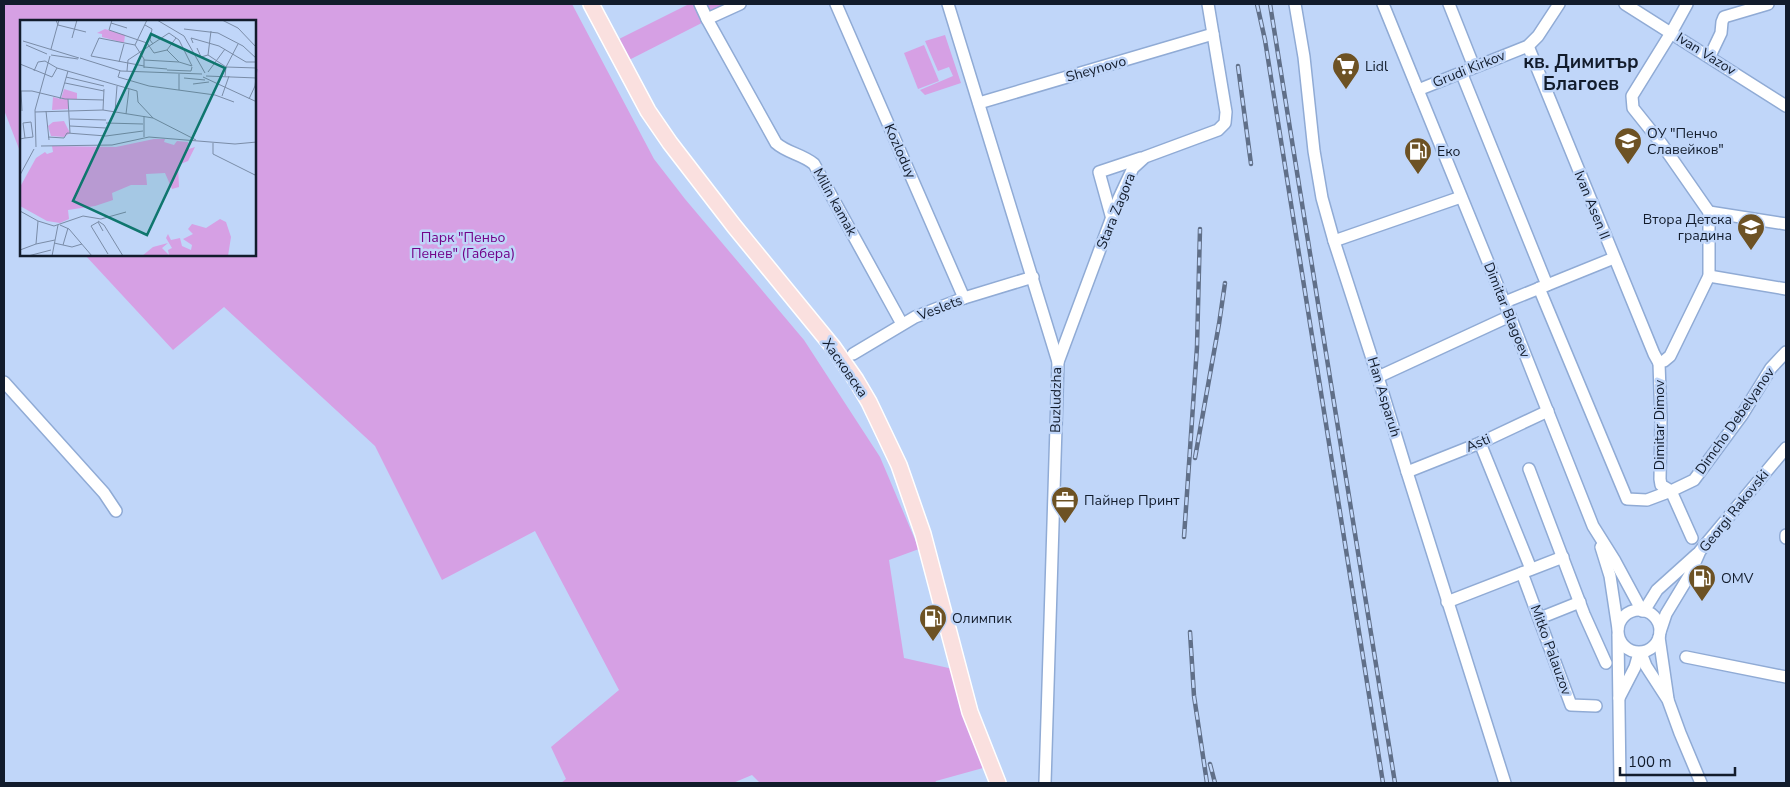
<svg xmlns="http://www.w3.org/2000/svg" width="1790" height="787" viewBox="0 0 1790 787" font-family="'Nunito Sans',sans-serif">
<style>
.green{fill:#d6a0e4}
.lines{fill:none;stroke-linecap:round;stroke-linejoin:round}
.minor-casing{stroke:#90abd5;stroke-width:14}
.major-casing{stroke:#fff;stroke-width:18}
.minor{stroke:#fff;stroke-width:11}
.major{stroke:#fae0df;stroke-width:15}
.rail-casing{stroke:#606f88;stroke-width:4.5}
.rail{stroke:#c0d6f9;stroke-width:2.5;stroke-dasharray:8;stroke-linecap:butt}
.labels{text-anchor:middle;dominant-baseline:central;stroke-width:5;stroke-linejoin:round;paint-order:stroke}
.street-label{font-size:14px;fill:#121c2c;stroke:#c0d6f9}
.poi-label{font-size:14px;fill:#121c2c;stroke:#c0d6f9;text-anchor:start}
.park-label{font-size:14px;fill:#720489;stroke:#c0d6f9}
.district-label{font-size:19px;font-weight:bold;fill:#121c2c;stroke:#c0d6f9}
.inset-road{fill:none;stroke:#7a8ca7;stroke-width:1}
.view{fill:#0f766e;fill-opacity:0.15;stroke:#0f766e;stroke-width:2.5}
.inset-edge{fill:none;stroke:#121c2c;stroke-width:2.5}
</style>
<rect width="100%" height="100%" fill="#c0d6f9"/>
<g class="green">
<path d="M4 4H572L654 159 685 199 804 340 880 457 919 549 889 560 904 658 953 669 960 685 983 768 936 781 935 783H760L752 775 733 783H561L566 779 551 747 619 690 535 531 442 580 375 446 224 307 173 350 85 255H255V21H21V154L4 110Z"/>
<path d="M689 4H739L629 60 617 40Z"/>
<path d="M945 35 961 83 925 95 920 90 953 76 949 67 938 71 925 41Z"/>
<path d="M924 45 939 81 918 89 904 53Z"/>
</g>
<g class="lines">
<g class="minor-casing">
<g id="minor">
<path d="M700 4 707 19 776 143C787 153 802 154 814 164L902 324"/>
<path d="M836 4 964 298"/>
<path d="M948 4 1058 362 1045 783"/>
<path d="M1295 4 1304 57 1314 151 1322 198 1334 241 1378 377 1407 472 1505 783"/>
<path d="M1383 4 1510 316 1593 526 1615 561 1642 611"/>
<path d="M1449 4 1474 67"/>
<path d="M1625 4 1786 106"/>
<path d="M1687 4 1671 33 1632 96 1633 108 1661 143 1709 212V276L1670 356 1664 361 1659 363 1661 420 1660 479 1661 485 1671 491 1694 480 1742 415 1771 368 1786 352"/>
<path d="M707 19 740 4"/>
<path d="M1528 46 1654 354 1659 363"/>
<path d="M1710 56 1721 33 1722 22 1724 17 1768 4"/>
<path d="M1461 72 1547 285"/>
<path d="M1418 90 1528 46 1538 36 1559 4"/>
<path d="M979 103 1213 34"/>
<path d="M1709 212 1786 224"/>
<path d="M1112 219 1099 172 1141 158"/>
<path d="M1334 241 1461 197"/>
<path d="M1709 276 1786 289"/>
<path d="M1539 288 1627 499 1647 500 1671 491 1692 538"/>
<path d="M1505 302 1614 258"/>
<path d="M853 354 915 317 964 298 1033 277"/>
<path d="M1058 362 1119 198 1133 168 1145 157 1218 130 1225 123 1226 112 1208 4"/>
<path d="M1378 377 1510 316"/>
<path d="M4 382 104 493 116 511"/>
<path d="M1480 443 1531 569"/>
<path d="M1529 469 1584 614 1606 663"/>
<path d="M1407 472 1480 443 1548 411"/>
<path d="M1786 535V538"/>
<path d="M1601 547 1610 576 1618 629"/>
<path d="M1522 573 1571 705 1596 706"/>
<path d="M1447 602 1563 557"/>
<circle cx="1639" cy="631" r="21"/>
<path d="M1644 611 1657 590 1697 554"/>
<path d="M1540 618 1580 602"/>
<path d="M1660 632 1666 614 1689 576 1700 551 1786 448"/>
<path d="M1618 635 1620 783"/>
<path d="M1659 637 1668 699"/>
<path d="M1641 653 1646 666 1668 700 1680 733 1701 783"/>
<path d="M1686 657 1786 677"/>
<path d="M1619 698 1635 667 1639 653"/>
</g>
</g>
<g class="major-casing">
<path id="major" d="M591 4 648 111 670 143 734 226 833 347 856 380 869 402 899 465 923 534 970 712 998 783"/>
</g>
<use href="#minor" class="minor"/>
<use href="#major" class="major"/>
<g class="rail-casing">
<g id="rail">
<path d="M1257 4 1265 40 1383 783"/>
<path d="M1270 4 1395 783"/>
<path d="M1238 66 1251 164"/>
<path d="M1195 458 1219 324 1225 283"/>
<path d="M1184 537 1197 347 1200 229"/>
<path d="M1190 632 1194 696 1207 783"/>
<path d="M1210 764 1215 783"/>
</g>
</g>
<use href="#rail" class="rail"/>
</g>
<defs>
<g id="supermarket-pin" transform="scale(1.4375)"><path d="M0 17L-7.5 6A9.5 9.5 0 1 1 7.5 6Z" fill="#6d5224" stroke="#c0d6f9"/><path d="M-6-5.5h2.5l.6 2H6L4.5 2H-2.5L-4.4-4H-6ZM-1.5 3.2a1.3 1.3 0 1 0 .1 0ZM3 3.2a1.3 1.3 0 1 0 .1 0Z" fill="#fff"/></g>
<g id="school-pin" transform="scale(1.4375)"><path d="M0 17L-7.5 6A9.5 9.5 0 1 1 7.5 6Z" fill="#6d5224" stroke="#c0d6f9"/><path d="M0-5L7-2L0 1L-7-2ZM-4 1L0 2.5L4 1V4Q0 6-4 4Z" fill="#fff"/></g>
<g id="fuel-pin" transform="scale(1.4375)"><path d="M0 17L-7.5 6A9.5 9.5 0 1 1 7.5 6Z" fill="#6d5224" stroke="#c0d6f9"/><path d="M-5.5-6h7V0h2V4h1.3V-2.5L3-4.5l.8-.8L6-3V5H2.5V1h-1V6h-7ZM-4.2-4.7v3.2H.2V-4.7Z" fill="#fff"/></g>
<g id="office-pin" transform="scale(1.4375)"><path d="M0 17L-7.5 6A9.5 9.5 0 1 1 7.5 6Z" fill="#6d5224" stroke="#c0d6f9"/><path d="M-6-3h4V-5.5h4V-3h4V5H-6ZM-1-4.5V-3h2v-1.5ZM-6 0V1H6V0Z" fill="#fff"/></g>
</defs>
<g fill-rule="evenodd">
<use href="#supermarket-pin" x="1346" y="66"/>
<use href="#school-pin" x="1628" y="141"/>
<use href="#fuel-pin" x="1418" y="151"/>
<use href="#school-pin" x="1751" y="227"/>
<use href="#office-pin" x="1065" y="500"/>
<use href="#fuel-pin" x="1702" y="578"/>
<use href="#fuel-pin" x="933" y="618"/>
</g>
<g class="labels">
<g class="street-label">
<text transform="translate(1706 54) rotate(32)">Ivan Vazov</text>
<text transform="translate(1096 69) rotate(-16)">Sheynovo</text>
<text transform="translate(1469 69) rotate(-22)">Grudi Kirkov</text>
<text transform="translate(900 151) rotate(66)">Kozloduy</text>
<text transform="translate(835 202) rotate(61)">Milin kamak</text>
<text transform="translate(1592 205) rotate(68)">Ivan Asen II</text>
<text transform="translate(1116 211) rotate(-68)">Stara Zagora</text>
<text transform="translate(940 308) rotate(-21)">Veslets</text>
<text transform="translate(1507 310) rotate(68)">Dimitar Blagoev</text>
<text transform="translate(845 368) rotate(55)">Хасковска</text>
<text transform="translate(1384 397) rotate(73)">Han Asparuh</text>
<text transform="translate(1056 400) rotate(-89)">Buzludzha</text>
<text transform="translate(1735 421) rotate(-55)">Dimcho Debelyanov</text>
<text transform="translate(1659 425) rotate(-90)">Dimitar Dimov</text>
<text transform="translate(1478 443) rotate(-23)">Asti</text>
<text transform="translate(1734 511) rotate(-51)">Georgi Rakovski</text>
<text transform="translate(1551 650) rotate(70)">Mitko Palauzov</text>
</g>
<g class="poi-label">
<text x="1365" y="66">Lidl</text>
<text x="1647" y="133">ОУ "Пенчо<tspan x="1647" dy="16">Славейков"</tspan></text>
<text x="1437" y="151">Еко</text>
<text x="1732" y="219" text-anchor="end">Втора Детска<tspan x="1732" dy="16">градина</tspan></text>
<text x="1084" y="500">Пайнер Принт</text>
<text x="1721" y="578">OMV</text>
<text x="952" y="618">Олимпик</text>
</g>
<g class="park-label">
<text x="463" y="237">Парк "Пеньо<tspan x="463" dy="16">Пенев" (Габера)</tspan></text>
</g>
<g class="district-label">
<text x="1581" y="62">кв. Димитър<tspan x="1581" dy="22">Благоев</tspan></text>
</g>
</g>
<g transform="translate(20 20)">
<rect width="236" height="236" fill="#c0d6f9"/>
<path d="M85 9 105 15 104 23 82 17V14L77 13ZM44 69 57 73V79H48V89L32 90 33 77 41 79ZM44 101 50 113 44 117 31 116 28 106 33 102ZM134 119H145L144 122 154 125 157 121 168 122 169 129 175 127 168 141 158 145 159 167 152 169 145 153 126 154 127 165H111L92 173 93 180 75 186 48 190 49 199 40 203 27 201 0 186V167L16 138 25 132 27 134 33 132 32 126 96 127ZM200 199 206 202 211 217 208 236H122L133 227 148 223 142 228 149 235 148 230 152 228 146 218 148 214 151 220 160 218 162 226 171 230 172 225 163 219 173 214 168 209 172 204 186 208Z" fill="#d6a0e4"/>
<path class="inset-road" d="M36 0 38 5 66 12M92 0 89 10 127 23 134 33 147 30 159 42 172 46 159 20 149 13M137 0 164 16 185 53M202 0 218 8 237 28M91 3 107 8M125 5 132 9 130 20 133 24M164 9 198 13 223 26 237 39M52 18 57 0M3 21 59 38M173 23 171 18 199 26 226 42H237M6 25 27 34M115 25 79 18 71 36 124 46M177 28 181 37 188 35M31 29 39 0M147 30 156 18M31 35 58 39M188 35 206 47 237 48M188 35 191 11M60 38 101 51 182 54M124 40 159 42M99 42 104 24M0 44 32 57 37 48M124 47 147 49M124 48V39L115 25 127 0M147 50 171 51 172 47M14 51 18 42 25 41 37 48 117 71 118 82 133 98M100 51 98 57 129 66 195 75 214 82M107 51 108 40 149 13M188 52 205 29M186 56 237 58M205 56 206 47 218 24M46 57 84 66M183 57 237 82M164 58 185 60M45 63 84 71M173 64 189 62M159 70V54M0 71H12L45 79 84 80M1 71 2 91M202 76 209 56M40 79 48 51M48 79 50 113M229 79 235 66 237 49M83 90 84 69M26 91 29 120M15 92 83 90 133 98 176 120M95 92 97 66M106 94 109 69M50 99 86 100M86 103 123 104M50 106 86 108M28 117 44 118 47 113 86 116 123 111M124 117V96M0 119 5 118 3 103 11 102 13 117 5 118M193 123V134L237 156M21 126 92 125 129 117 215 124 237 122M16 127 15 90 30 36M0 155 14 129M0 191 18 201 34 206 63 196 81 199 106 192M78 201 84 205 103 236M40 205 49 209 72 236M83 211 78 202 71 206 88 234M34 223 52 227 62 224M16 224 35 220M43 225 48 208M0 230 16 224 18 201M8 236 31 230M32 236 38 205"/>
<path class="view" d="M131 14 205 48 127 215 53 181Z"/>
<rect width="236" height="236" class="inset-edge"/>
</g>
<rect width="1790" height="787" fill="none" stroke="#121c2c" stroke-width="10"/>
<path d="M1620 767v8h115v-8" fill="none" stroke="#121c2c" stroke-width="2.5"/>
<text x="1628" y="767" font-size="15" fill="#121c2c" stroke="#c0d6f9" stroke-width="4" paint-order="stroke">100 m</text>
</svg>
